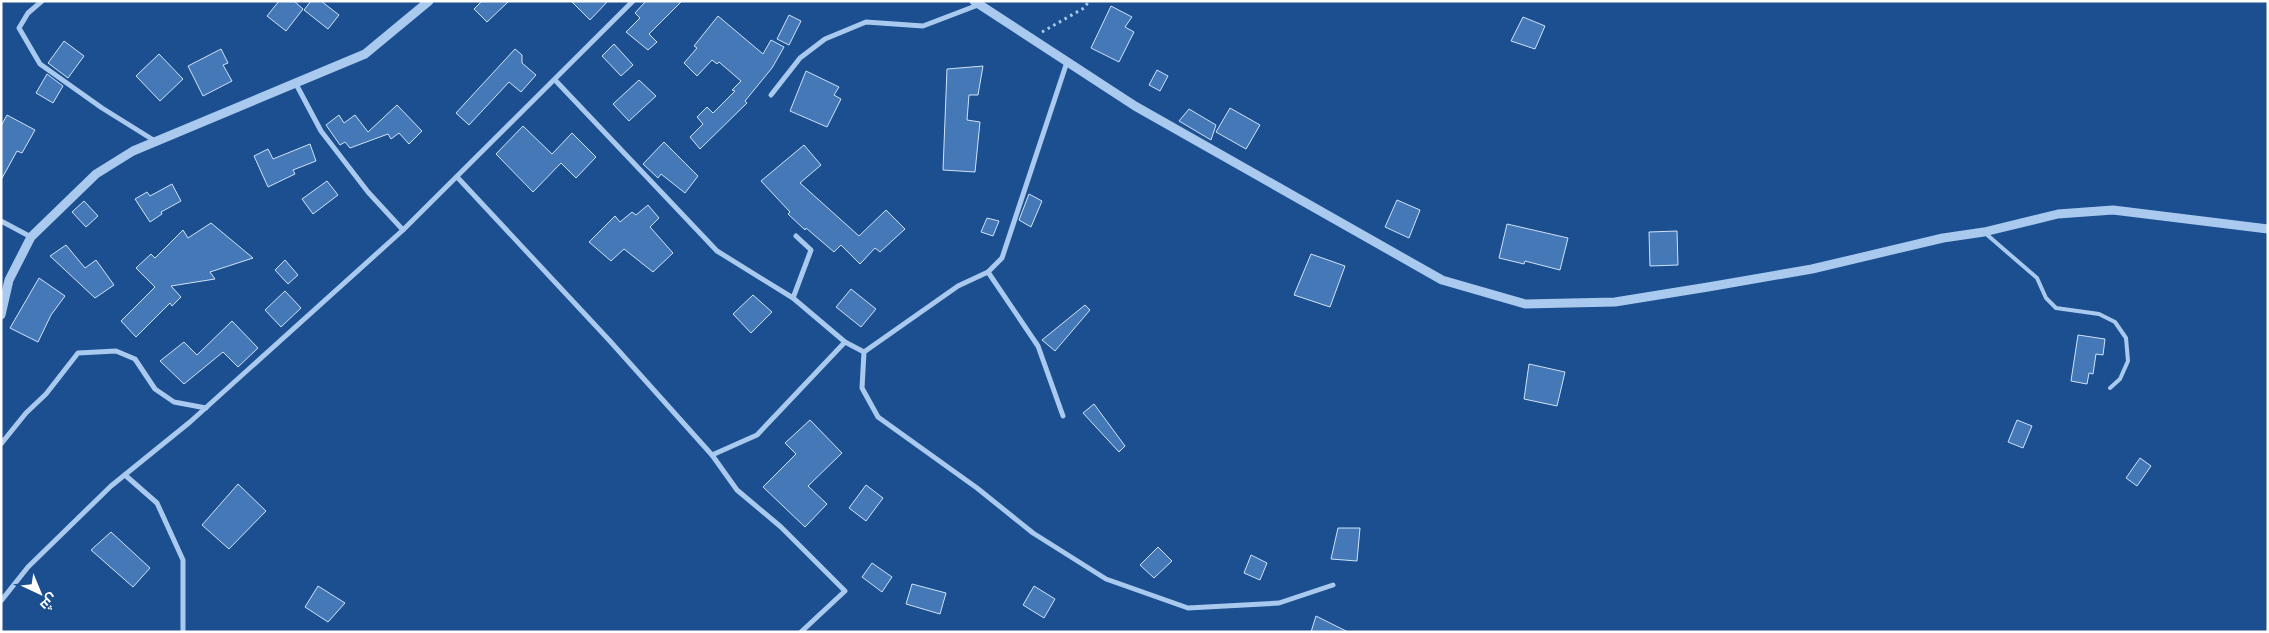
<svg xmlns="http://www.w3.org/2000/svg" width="2269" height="633" viewBox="0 0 2269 633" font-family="'PT Sans',Cairo,sans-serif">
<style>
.building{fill:#4478b7;stroke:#cfe3fa}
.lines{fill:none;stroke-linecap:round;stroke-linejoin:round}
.path{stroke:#a9c9ee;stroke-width:3;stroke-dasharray:2.5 4;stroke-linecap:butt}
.service{stroke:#a9c9ee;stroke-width:4}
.minor{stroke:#a9c9ee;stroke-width:5}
.tertiary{stroke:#a9c9ee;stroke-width:9}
</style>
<rect width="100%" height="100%" fill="#1b4f8f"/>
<g class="building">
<path d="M279 1H294L303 9 286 31 267 16Z"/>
<path d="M311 1H321L339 15 328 29 304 10Z"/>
<path d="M482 1H509L487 22 474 9Z"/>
<path d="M571 1H608L590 20Z"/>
<path d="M646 1H682L649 34 657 42 648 50 626 32 640 18 635 13Z"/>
<path d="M1111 6 1132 17 1125 27 1134 32 1119 62 1091 48Z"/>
<path d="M789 15 801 21 789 45 777 39Z"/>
<path d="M718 16 763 54 771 40 784 47 772 68 745 101 747 103 700 149 690 137 703 124 697 117 707 107 713 113 735 91 732 90 741 81 719 62 717 64 712 60 697 76 684 63 697 48 694 46Z"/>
<path d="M1523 17 1545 26 1535 49 1511 41Z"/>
<path d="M64 41 84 56 68 78 48 63Z"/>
<path d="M614 44 633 65 621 76 602 56Z"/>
<path d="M221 49 228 63 223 65 232 81 203 96 188 66Z"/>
<path d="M515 49 522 55V63L536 75 521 92 509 82 469 125 456 113Z"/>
<path d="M159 54 183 79 160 101 136 76Z"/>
<path d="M983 66 978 95H969L967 120 980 122 975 172 943 170 947 69Z"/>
<path d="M1157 70 1168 76 1160 91 1149 85Z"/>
<path d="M806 71 839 87 834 95 841 99 827 127 790 111Z"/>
<path d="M47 74 63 86 53 103 36 93Z"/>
<path d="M639 80 656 96 629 121 613 104Z"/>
<path d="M397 105 422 131 409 144 399 133 391 139 388 134 350 148 345 142 340 145 326 125 339 115 344 123 355 115 368 132Z"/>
<path d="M1230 108 1260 125 1246 149 1216 132Z"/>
<path d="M1189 109 1216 125 1211 140 1179 121Z"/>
<path d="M7 115 35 130 22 153 17 151 1 180V126Z"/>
<path d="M523 126 552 154 572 133 596 157 576 178 561 163 533 192 496 154Z"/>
<path d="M664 142 698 176 685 193 661 174 658 178 643 164Z"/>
<path d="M310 144 316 161 293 170 295 174 268 187 254 156 268 149 273 159Z"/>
<path d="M804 145 821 165 800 183 859 236 886 210 905 229 880 252 875 248 860 264 841 245 834 252 806 228 805 230 788 214 790 212 761 181Z"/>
<path d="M327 181 338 195 313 214 302 199Z"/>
<path d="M172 184 181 201 161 212 162 214 150 222 135 199 147 192 150 196Z"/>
<path d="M1029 194 1042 201 1031 227 1019 220Z"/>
<path d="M1397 200 1420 210 1409 238 1385 227Z"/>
<path d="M84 201 98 216 86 227 72 212Z"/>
<path d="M648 205 659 218 650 227 673 253 653 272 624 249 611 261 589 242 615 216 620 222 632 212 636 215Z"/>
<path d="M987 218 999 221 993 236 981 232Z"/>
<path d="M211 223 253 258 210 272 215 279 171 286 181 297 172 306 170 303 136 337 121 321 155 287 136 268 151 254 155 258 183 230 188 238Z"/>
<path d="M1507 224 1568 238 1560 270 1525 261 1524 264 1499 258Z"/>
<path d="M1677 231 1678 265 1650 266 1649 232Z"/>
<path d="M66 245 85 268 96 260 114 285 95 298 50 256Z"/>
<path d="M1311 254 1345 266 1330 307 1294 295Z"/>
<path d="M285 260 298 275 288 284 275 270Z"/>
<path d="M39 278 65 296 51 315 38 342 10 328Z"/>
<path d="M851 289 876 309 861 327 836 307Z"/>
<path d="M285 291 301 308 281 327 265 310Z"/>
<path d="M753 295 772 312 751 333 733 314Z"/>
<path d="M1085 305 1090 310 1055 351 1042 340Z"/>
<path d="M232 321 258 348 238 367 223 352 184 384 160 361 184 342 197 355Z"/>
<path d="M2078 335 2105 339 2103 355 2096 354 2093 374 2089 373 2087 384 2071 381Z"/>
<path d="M1529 364 1565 372 1557 406 1524 399Z"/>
<path d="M1094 404 1125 446 1119 452 1083 413Z"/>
<path d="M810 420 842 453 808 486 827 504 805 527 763 487 796 454 785 443Z"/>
<path d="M2017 420 2032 426 2023 448 2008 442Z"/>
<path d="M2140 458 2151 466 2137 486 2126 478Z"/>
<path d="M238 484 266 511 229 549 202 525Z"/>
<path d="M866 485 883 498 866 521 849 508Z"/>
<path d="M1338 528H1360L1357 561 1331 559Z"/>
<path d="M111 532 150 568 133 587 91 550Z"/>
<path d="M1158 547 1172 561 1154 578 1140 565Z"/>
<path d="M1251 555 1267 563 1260 580 1244 573Z"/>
<path d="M872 563 892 577 882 592 862 577Z"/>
<path d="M912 584 946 593 940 614 906 604Z"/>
<path d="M318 586 345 603 328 622 305 607Z"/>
<path d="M1034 586 1055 599 1044 618 1023 605Z"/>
<path d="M1316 616 1348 632H1311Z"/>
</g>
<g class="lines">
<path class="path" d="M1042 32 1084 8 1089 1"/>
<path class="service" d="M1985 233 2037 278 2046 298 2056 308 2099 314 2115 322 2126 338 2128 361 2120 379 2110 388"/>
<g class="minor">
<path d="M42 1 28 13 19 28 40 64 102 108 155 141"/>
<path d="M555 80 717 251 793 298 845 342 864 352 862 388 878 417 977 488 1033 533 1106 579 1188 608 1279 603 1333 585"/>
<path d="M296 84 321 131 368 192 403 230"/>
<path d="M771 95 800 58 825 39 866 22 923 26 978 5"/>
<path d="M458 178 609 340 712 455 737 490 781 527 845 591 801 632"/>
<path d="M1 221 31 237"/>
<path d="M988 272 1002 258 1067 62"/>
<path d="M793 298 811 250 796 236"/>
<path d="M864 352 958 286 988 272 1038 346 1063 416"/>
<path d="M1 444 26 413 46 394 78 353 116 351 135 359 155 389 174 402 206 408"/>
<path d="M712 455 757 435 845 342"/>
<path d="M125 475 157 503 183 560V632"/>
<path d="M1 601 28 567 111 486 190 422 403 230 633 1"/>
</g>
<g class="tertiary">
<path d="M974 1 1135 106 1442 280 1525 304 1615 302 1708 287 1812 269 1943 238 1984 232 2058 214 2113 210 2268 229"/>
<path d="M1 315 9 280 31 237 96 174 133 151 365 54 429 1"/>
</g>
</g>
<rect width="2269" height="633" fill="none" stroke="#ffffff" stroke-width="5"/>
<g transform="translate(40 593) rotate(136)" stroke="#1b4f8f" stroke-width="4" paint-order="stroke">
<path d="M0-4L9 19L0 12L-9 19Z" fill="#ffffff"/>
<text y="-8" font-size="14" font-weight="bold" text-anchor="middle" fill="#ffffff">ش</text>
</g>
</svg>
